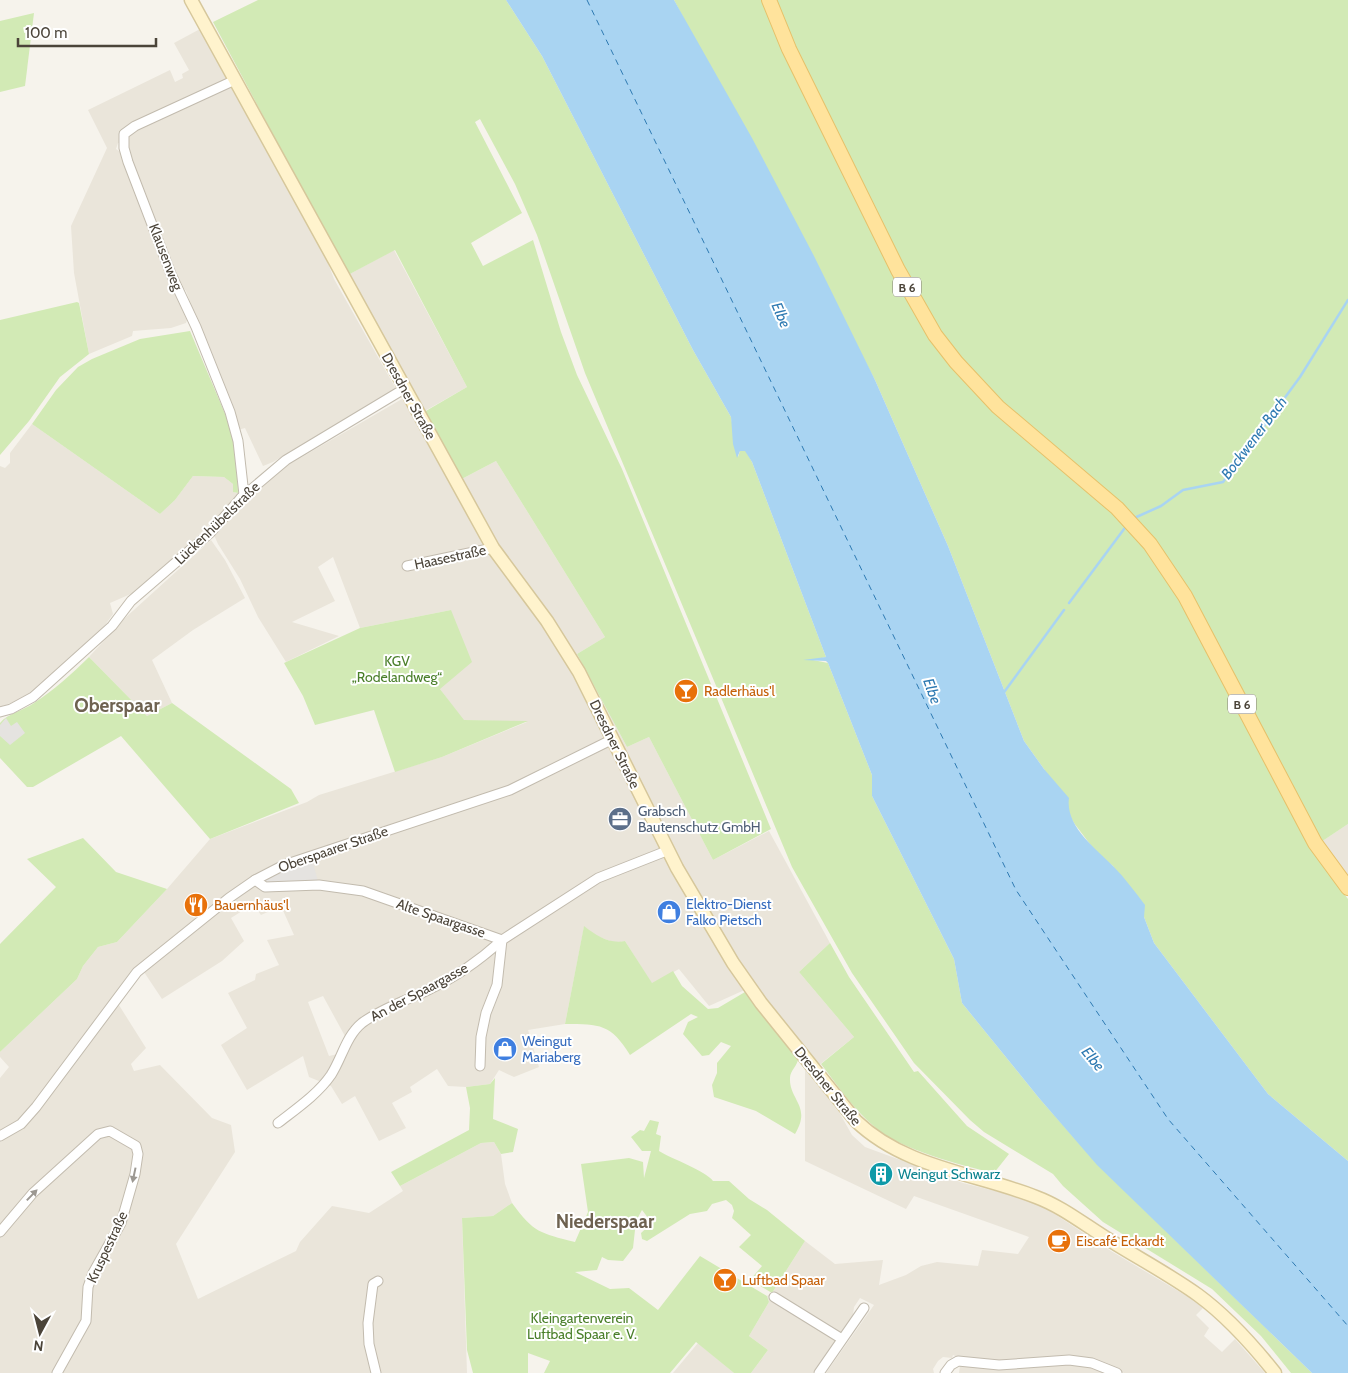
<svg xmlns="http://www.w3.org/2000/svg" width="1348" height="1373" viewBox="0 0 1348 1373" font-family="Cabin,sans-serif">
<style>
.residential{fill:#eae5da;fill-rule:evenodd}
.green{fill:#d2eab5}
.parking{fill:#e5e3e0}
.water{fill:#a9d4f2}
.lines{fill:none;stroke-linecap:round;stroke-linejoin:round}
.stream{stroke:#a9d4f2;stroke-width:2.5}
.ferry{stroke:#2e7ab2;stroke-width:1;stroke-dasharray:6 5;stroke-linecap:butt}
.street-casing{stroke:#c2bbae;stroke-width:11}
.secondary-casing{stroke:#d6c79b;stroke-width:15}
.primary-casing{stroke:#e6c16a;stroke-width:16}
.street{stroke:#fff;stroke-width:9}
.secondary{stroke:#fff3cd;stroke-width:12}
.primary{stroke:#ffe39c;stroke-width:14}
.oneway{fill:#9c9892}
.labels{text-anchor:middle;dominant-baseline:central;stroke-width:4;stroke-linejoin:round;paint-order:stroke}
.shield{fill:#fff;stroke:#817c74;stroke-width:1}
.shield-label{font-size:12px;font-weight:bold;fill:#4b4439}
.street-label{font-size:14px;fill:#4b4439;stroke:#fff}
.park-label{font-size:14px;fill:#4a7f2a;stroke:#fff}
.food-label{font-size:14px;fill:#c56008;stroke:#fff;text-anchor:start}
.service-label{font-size:14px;fill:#4e5e75;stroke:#fff;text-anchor:start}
.shop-label{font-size:14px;fill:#366cbe;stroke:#fff;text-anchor:start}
.culture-label{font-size:14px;fill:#0d838f;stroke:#fff;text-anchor:start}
.water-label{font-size:15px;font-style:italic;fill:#2e7ab2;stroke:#fff}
.district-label{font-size:19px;font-weight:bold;fill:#6e6250;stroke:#fff}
</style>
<rect width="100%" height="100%" fill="#f6f3ec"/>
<g class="residential">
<path d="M200 29 317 234 334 279 396 389 273 462 263 466 245 428 238 430 186 291 179 283 124 143H118L116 149 122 153 187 320 186 323 171 328 133 331 132 336 89 354 74 273 71 226 107 148 88 110 170 70 175 82 183 78 182 74 189 70 174 43Z"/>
<path d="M394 250 467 387 423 412 348 275Z"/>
<path d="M402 399 461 501 456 482 496 461 605 637 577 654 627 747 649 737 713 860 769 831 830 943 799 972 854 1037 814 1069 749 988 709 1006 679 969 652 984 625 941 615 943 597 936 584 927 565 1024 528 1030 539 1067 514 1077 499 1070 490 1084 466 1087 448 1086 437 1069 410 1087 412 1092 392 1103 406 1128 379 1141 355 1096 342 1104 331 1086 309 1077 303 1056 247 1090 221 1045 247 1028 228 993 255 980 256 974 279 965 267 940 294 935 281 906 261 915 253 904 231 918 244 941 222 961 162 999 144 972 117 1002 146 1048 131 1064 134 1071 160 1065 212 1118 231 1125 235 1152 176 1244 198 1299 296 1251 300 1242 332 1206 369 1213 403 1191 400 1186 481 1143 494 1142 501 1154 505 1184 512 1203 493 1216 462 1218 467 1373H0V1078L9 1067 0 1057V1052L77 979 83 966 98 947 117 942 167 889 210 839 307 802 319 795 442 757 527 722 463 720 440 689 451 610 360 628 333 557 318 567 335 601 292 622 339 636 286 662 258 617 240 579 218 544 214 535 269 476ZM323 996 346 1038 338 1054 329 1056 308 1002Z"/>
<path d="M32 424 160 514 175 500 193 476 224 477 233 484V492L238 493 232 502 177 556 133 593 110 603 113 614 105 625 38 688 27 697 0 707V466L5 468 10 463V453Z"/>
<path d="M211 540 225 560 245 598 193 630 152 660 172 703 147 716 89 657 124 619Z"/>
<path d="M1348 824V878L1321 842Z"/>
<path d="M805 1070 839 1112 852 1135 865 1147 963 1183 1019 1197 1044 1207 1111 1251 1195 1301 1203 1308 1196 1315 1209 1328 1204 1336 1222 1352 1235 1339 1265 1373H1124L1104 1364 1010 1362 962 1359 953 1355 952 1358 943 1357 938 1361 933 1369 934 1373H826L874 1305 860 1298 854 1307 853 1315 813 1373H751L768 1350 749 1336 769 1302 767 1296 772 1293 805 1241 835 1264 883 1260 879 1285 906 1275 921 1266 937 1262 978 1266 982 1250 1018 1254 1029 1237 914 1196 906 1209 805 1161Z"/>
<path d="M698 1343 734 1373H673Z"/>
<path d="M1058 1363 1090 1366 1111 1373H959L960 1366 993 1369Z"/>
</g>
<g class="green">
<path d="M258 0H506L542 56 693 350 731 417 738 457 740 451H746L752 462 826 657 813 660 828 663 872 775V796L954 959 962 1003 1039 1098 1097 1164 1312 1373H1291L1261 1336 1212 1289 1103 1222 1063 1186 1053 1174 984 1132 970 1120 914 1063 852 973 792 867 585 373 537 235 515 184 480 119 475 122 522 213 471 243 483 266 533 240 561 332 577 375 622 469 771 829 713 860 649 737 627 747 577 654 605 637 496 461 456 482 419 415 467 387 395 250 348 275 213 22Z"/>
<path d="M674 0H1348V824L1321 842 1324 867 1348 899V1161L1268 1094 1154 943 1144 917 1113 866 1096 852 1074 823 1044 769 1024 741 948 546 875 380Z"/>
<path d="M34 13 25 86 0 92V21Z"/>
<path d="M77 302 79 303 89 354 60 377 29 421 0 455V320Z"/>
<path d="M190 331 226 416 236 447 238 493 233 492V484L224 477 193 476 175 500 160 514 32 424 56 390 78 367 92 359 140 339Z"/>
<path d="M451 610 472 662 440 689 464 720 528 721 442 757 395 772 374 710 315 725 303 696 284 663 360 628Z"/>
<path d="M89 657 147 716 172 703 291 789 299 803 210 839 121 736 33 787H27L0 758V723C8 713 23 711 34 703 54 690 72 674 89 657Z"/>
<path d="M83 838 116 872 167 889 117 942 98 947 83 966 77 979 0 1052V944L56 887 27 859Z"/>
<path d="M584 926C597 936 609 944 625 941L652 983 673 971 682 986 708 1009 718 1008 745 992 798 1057C799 1065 790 1070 790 1078 789 1100 812 1106 795 1134L756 1111 714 1097 712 1085 717 1073V1063L731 1046 721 1042 709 1055 702 1056 683 1034 688 1022 698 1017 691 1014 630 1055C611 1024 600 1024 565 1024Z"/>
<path d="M830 943 849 977 914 1072 918 1071 967 1126 1009 1154 994 1173C960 1165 902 1150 876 1128 854 1110 838 1086 821 1064L854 1037 799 972Z"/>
<path d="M495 1078 493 1119 518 1129 513 1152 501 1154 494 1142 481 1143 400 1186 391 1172 469 1130 470 1108 466 1087 490 1084Z"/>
<path d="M650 1120 659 1122 656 1134 661 1136 659 1151C672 1159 706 1171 713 1181H729L749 1199 767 1210 805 1241 772 1293 750 1280 762 1266 739 1247 751 1235 732 1218 734 1211 732 1205 726 1200 712 1204 707 1211 690 1214 647 1241 642 1239 641 1233 652 1223 642 1210 636 1221 633 1248 623 1261 608 1260 602 1257 597 1270 575 1272 610 1289 629 1288 658 1310 700 1256 767 1296 769 1302 749 1336 768 1350 751 1373H734L696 1342 670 1373H544L550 1361 528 1353V1373H473L467 1350 462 1218 493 1216 512 1203C534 1233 540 1233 575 1242L588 1212 581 1164 629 1158 643 1162 644 1178 651 1151H642L631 1137 640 1130 644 1131Z"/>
</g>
<g class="parking">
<path d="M6 718 11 726 17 722 25 733 10 745 0 736V725Z"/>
<path d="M312 859 319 885 265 887 255 880Z"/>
</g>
<path class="water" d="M506 0H674L752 138 814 256 875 380 948 546 1024 741 1044 769 1069 798C1065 826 1095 848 1113 866 1125 878 1135 892 1145 905L1144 917 1154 943 1268 1094 1348 1161V1373H1312L1097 1165 1039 1098 962 1003 954 959 872 796V775L828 663 826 661 803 660 826 657 752 462 745 451H740L737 458 733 444 731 417 693 350 542 56Z"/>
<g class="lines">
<g class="stream">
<path d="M1132 519 1161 506 1183 490 1223 482 1300 377 1348 300"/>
<path d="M1069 603 1127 525"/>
<path d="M1002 695 1064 610"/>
</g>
<path class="ferry" d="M587 0 1016 890 1168 1119 1348 1326"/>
<g class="street-casing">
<g id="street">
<path d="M235 80 135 126 124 134V148L128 162 171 274 196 327 230 412 238 441 244 495 241 498"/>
<path d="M407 566 493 548"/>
<path d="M0 712 11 709 33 697 112 626 131 601 210 533 241 498 286 460 404 389"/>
<path d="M255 880 265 887 319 885 363 891 502 940 598 878 669 850"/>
<path d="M480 1066 481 1037 486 1013 497 985 502 940"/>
<path d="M278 1123C296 1109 318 1094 331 1075 342 1058 346 1036 362 1023 382 1008 408 1000 430 989 456 977 481 959 502 940"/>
<path d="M0 1136 21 1124 36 1107 137 972 229 898 255 880 284 865 510 790 611 740"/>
<path d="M0 1232 33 1193 98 1134 110 1131 136 1146 138 1154 135 1174 121 1223 93 1273 88 1287 86 1321 57 1373"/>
<path d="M774 1297 842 1339"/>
<path d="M376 1373 369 1344 368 1323 373 1284 378 1281"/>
<path d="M819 1373 864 1308"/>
<path d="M945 1373 951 1365 958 1361 999 1365 1069 1360 1092 1363 1117 1373"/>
</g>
</g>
<g class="secondary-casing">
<path id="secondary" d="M191 0 493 548 547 621 579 672 677 868 733 963 761 1003 856 1121C905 1168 975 1173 1036 1197 1063 1207 1086 1226 1111 1241 1140 1259 1170 1275 1198 1295 1228 1317 1252 1344 1275 1373"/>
</g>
<g class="primary-casing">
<path id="primary" d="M769 0 789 49 898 270 935 335 956 362 998 407 1117 508 1150 544 1185 596 1315 843 1348 888"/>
</g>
<use href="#street" class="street"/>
<use href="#secondary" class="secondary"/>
<use href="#primary" class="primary"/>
</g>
<defs><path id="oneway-solid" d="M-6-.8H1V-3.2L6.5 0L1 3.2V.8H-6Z" transform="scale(1.25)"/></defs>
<g class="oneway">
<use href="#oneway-solid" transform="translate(134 1175) rotate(102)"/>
<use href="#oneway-solid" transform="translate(32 1195) rotate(-46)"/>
</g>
<defs>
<g id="bar-disc" transform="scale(1.25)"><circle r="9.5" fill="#e8710a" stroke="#fff"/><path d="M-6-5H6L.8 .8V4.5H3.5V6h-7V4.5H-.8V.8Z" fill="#fff"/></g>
<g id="office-disc" transform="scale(1.25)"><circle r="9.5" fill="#5c6f8a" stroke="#fff"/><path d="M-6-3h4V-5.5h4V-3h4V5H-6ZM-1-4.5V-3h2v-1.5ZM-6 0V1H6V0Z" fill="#fff"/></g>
<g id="restaurant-disc" transform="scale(1.25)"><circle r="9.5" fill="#e8710a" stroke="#fff"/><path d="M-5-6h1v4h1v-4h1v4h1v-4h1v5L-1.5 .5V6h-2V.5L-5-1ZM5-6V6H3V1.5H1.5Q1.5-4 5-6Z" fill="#fff"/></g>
<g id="shop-disc" transform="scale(1.25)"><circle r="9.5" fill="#3f7fe0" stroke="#fff"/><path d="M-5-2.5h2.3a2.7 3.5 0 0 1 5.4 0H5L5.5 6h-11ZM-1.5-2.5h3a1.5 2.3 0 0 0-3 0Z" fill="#fff"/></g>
<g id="building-disc" transform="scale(1.25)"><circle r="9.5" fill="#0f9aa8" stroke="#fff"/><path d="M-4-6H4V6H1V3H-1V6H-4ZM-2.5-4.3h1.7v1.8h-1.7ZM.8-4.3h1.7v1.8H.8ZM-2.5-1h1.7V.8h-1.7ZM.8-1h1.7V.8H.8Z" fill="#fff"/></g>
<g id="cafe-disc" transform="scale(1.25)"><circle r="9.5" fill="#e8710a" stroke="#fff"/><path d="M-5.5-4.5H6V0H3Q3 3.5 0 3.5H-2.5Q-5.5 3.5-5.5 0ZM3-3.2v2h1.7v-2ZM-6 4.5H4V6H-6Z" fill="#fff"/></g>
</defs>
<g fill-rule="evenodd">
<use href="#bar-disc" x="686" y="691"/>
<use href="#office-disc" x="620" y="819"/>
<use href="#restaurant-disc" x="196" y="905"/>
<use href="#shop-disc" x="669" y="912"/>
<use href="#shop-disc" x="505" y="1049"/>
<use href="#building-disc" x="881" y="1174"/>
<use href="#cafe-disc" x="1059" y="1241"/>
<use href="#bar-disc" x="725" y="1280"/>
</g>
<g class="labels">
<g class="shield">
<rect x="893" y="277.5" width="28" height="19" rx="4"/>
<rect x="1228" y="694.5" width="28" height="19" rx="4"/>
</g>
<g class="shield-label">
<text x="907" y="287">B 6</text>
<text x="1242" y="704">B 6</text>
</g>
<g class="street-label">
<text transform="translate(166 257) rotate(69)">Klausenweg</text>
<text transform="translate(409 396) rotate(61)">Dresdner Straße</text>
<text transform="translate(217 523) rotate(-44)">Lückenhübelstraße</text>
<text transform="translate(450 557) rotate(-12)">Haasestraße</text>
<text transform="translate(615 744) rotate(64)">Dresdner Straße</text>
<text transform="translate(333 849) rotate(-19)">Oberspaarer Straße</text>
<text transform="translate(441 918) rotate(19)">Alte Spaargasse</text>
<text transform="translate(419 992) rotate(-28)">An der Spaargasse</text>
<text transform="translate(828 1086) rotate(51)">Dresdner Straße</text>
<text transform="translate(107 1247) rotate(-65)">Kruspestraße</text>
</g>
<g class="park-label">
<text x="397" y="661">KGV<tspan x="397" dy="16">„Rodelandweg“</tspan></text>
<text x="582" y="1318">Kleingartenverein<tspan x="582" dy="16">Luftbad Spaar e. V.</tspan></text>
</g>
<g class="food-label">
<text x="704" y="691">Radlerhäus'l</text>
<text x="214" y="905">Bauernhäus'l</text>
<text x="1076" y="1241">Eiscafé Eckardt</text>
<text x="742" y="1280">Luftbad Spaar</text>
</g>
<g class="service-label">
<text x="638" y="811">Grabsch<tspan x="638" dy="16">Bautenschutz GmbH</tspan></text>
</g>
<g class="shop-label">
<text x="686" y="904">Elektro-Dienst<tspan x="686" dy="16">Falko Pietsch</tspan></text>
<text x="522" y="1041">Weingut<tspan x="522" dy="16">Mariaberg</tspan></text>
</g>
<g class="culture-label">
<text x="898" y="1174">Weingut Schwarz</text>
</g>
<g class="water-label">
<text transform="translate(781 315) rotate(67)">Elbe</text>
<text transform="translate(1254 438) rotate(-53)">Bockwener Bach</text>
<text transform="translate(932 691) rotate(70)">Elbe</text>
<text transform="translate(1093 1059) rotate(50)">Elbe</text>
</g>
<g class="district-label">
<text x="117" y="705">Oberspaar</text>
<text x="605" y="1221">Niederspaar</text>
</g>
</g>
<g transform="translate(40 1333) rotate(187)" stroke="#ffffff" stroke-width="4" paint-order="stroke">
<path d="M0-4L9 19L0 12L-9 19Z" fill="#4b4439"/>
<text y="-8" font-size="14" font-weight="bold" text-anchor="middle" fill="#4b4439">N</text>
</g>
<path d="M18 38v8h138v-8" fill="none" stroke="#4b4439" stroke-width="2.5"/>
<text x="25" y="38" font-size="15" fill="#4b4439" stroke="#ffffff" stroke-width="4" paint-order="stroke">100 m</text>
</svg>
